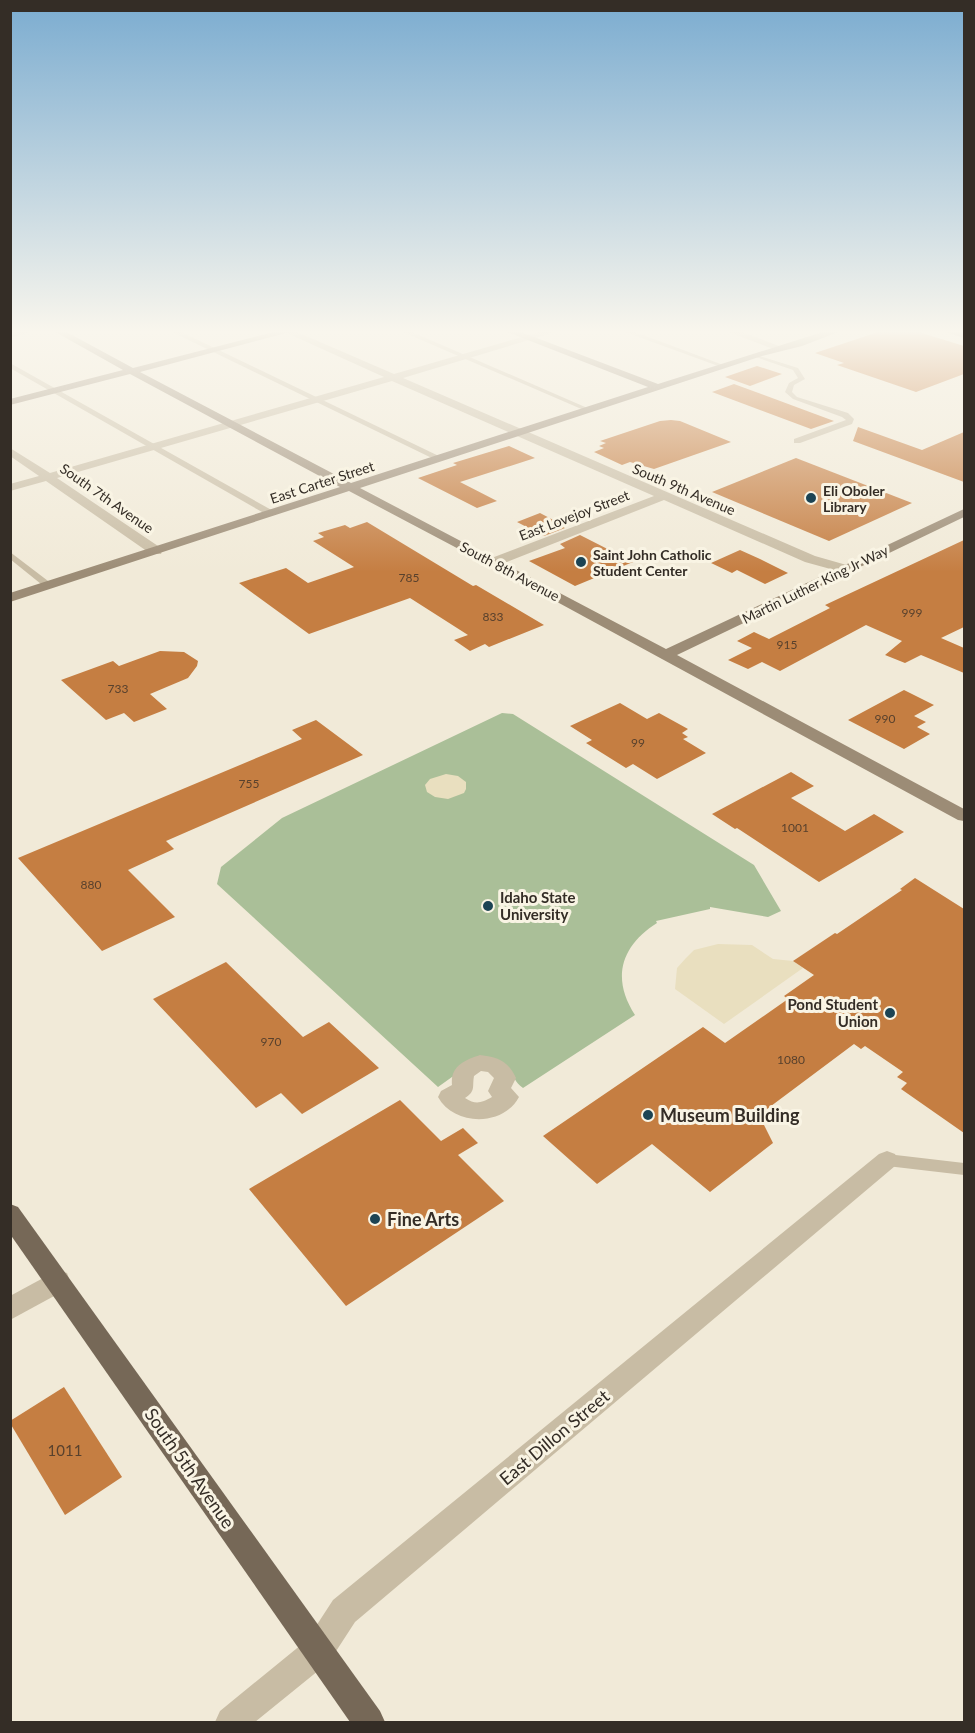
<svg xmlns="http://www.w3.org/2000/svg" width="975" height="1733" viewBox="0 0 975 1733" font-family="Lato,sans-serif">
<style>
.green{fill:#aabf98}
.plaza{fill:#e9dfbf}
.building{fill:#c57e42}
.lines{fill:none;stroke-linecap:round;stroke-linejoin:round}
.lane{fill:#c8bca4;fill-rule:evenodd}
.street{fill:#c8bca4;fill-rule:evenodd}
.secondary{fill:#9c8c76;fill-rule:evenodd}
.primary{fill:#766857;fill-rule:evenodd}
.poi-dot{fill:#1c4454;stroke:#f9f4e4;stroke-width:2}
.labels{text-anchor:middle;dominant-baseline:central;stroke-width:6;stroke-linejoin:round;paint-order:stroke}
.number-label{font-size:12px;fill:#58412d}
.far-street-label{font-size:14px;fill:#342d26;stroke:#f9f4e4}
.far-poi-label{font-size:14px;font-weight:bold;fill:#342d26;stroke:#f9f4e4;text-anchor:start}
.poi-label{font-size:15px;font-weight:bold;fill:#342d26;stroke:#f9f4e4;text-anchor:start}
.near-number-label{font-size:15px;fill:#58412d}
.near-poi-label{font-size:18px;font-weight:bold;fill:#342d26;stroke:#f9f4e4;text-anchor:start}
.near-street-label{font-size:18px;fill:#342d26;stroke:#f9f4e4}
</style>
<rect width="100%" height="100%" fill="#f1ead8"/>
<path class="green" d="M502 713 513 714 754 865 781 911 768 917 710 907V909L656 921 657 923C621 946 611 978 635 1015L523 1088C513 1081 513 1071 504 1064L452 1077 438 1087 217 884 221 867 282 818Z"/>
<g class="plaza">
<path d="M446 774 458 776 466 782V789L464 793 448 799 435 797 427 792 425 785 430 779Z"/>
<path d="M718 944 752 945 773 959 793 961 803 968 724 1024 675 989 677 968 686 958 694 950Z"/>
</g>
<g class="building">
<path d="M887 329H909L964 346V374L916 392 837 365 844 363 815 353Z"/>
<path d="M757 366 782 374 750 386 725 377Z"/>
<path d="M734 384 834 421 811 429 712 392Z"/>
<path d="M671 420 680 421 731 442 654 469 630 462 622 465 594 452 604 448 599 446 606 443 600 441 660 421Z"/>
<path d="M858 427 922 450 964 432V482L853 441Z"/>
<path d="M509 446 535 458 460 482 497 501 477 508 418 478 457 465 453 463Z"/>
<path d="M796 458 912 503 829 541 712 492Z"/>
<path d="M540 513 561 524 558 525 565 528 544 536 517 522Z"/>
<path d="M367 522 473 586 476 585 544 625 489 647 485 644 470 651 454 640 468 635 410 598 309 634 239 583 286 568 308 583 354 567 313 541 324 537 318 533 345 525 350 528Z"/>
<path d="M580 535 633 562 575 586 529 561 565 548 560 544Z"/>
<path d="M964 540V627L941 638 964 648V673L921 655 905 663 885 655 902 641 866 625 780 671 762 662 748 669 728 660 752 648 737 641 754 632 769 639 830 608 825 605Z"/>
<path d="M740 550 760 559 788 573 765 584 737 570 732 573 711 563Z"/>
<path d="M160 651 184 652 198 661 197 666 188 678 150 694 167 709 134 722 124 713 106 720 61 680 113 661 119 666Z"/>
<path d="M904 690 934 705 914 716 926 722 917 727 930 734 904 749 848 720Z"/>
<path d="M620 703 647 719 659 713 688 729 682 733 688 737 683 739 706 753 657 779 633 764 626 768 586 743 592 740 570 726Z"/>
<path d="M316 720 363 755 166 841 174 849 128 870 175 917 102 951 18 858 302 739 292 730Z"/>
<path d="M791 772 814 786 791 798 845 831 874 814 904 832 819 882 737 828 735 829 712 814Z"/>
<path d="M915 878 964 909V1133L901 1089 907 1083 897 1077 903 1072 865 1046 861 1049 854 1044 759 1115 773 1143 710 1192 652 1144 597 1184 543 1136 703 1027 725 1043 788 999 784 996 814 975 793 961 835 933 837 934 902 890 900 889Z"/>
<path d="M226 962 303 1037 329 1022 379 1068 302 1114 281 1093 256 1108 153 999Z"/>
<path d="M400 1100 441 1141 463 1128 478 1143 458 1155 504 1201 346 1306 249 1189Z"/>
<path d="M64 1387 122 1477 65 1515 10 1423V1421Z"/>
</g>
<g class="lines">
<g class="lane">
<path d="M166 329H175L445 459 438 461Z"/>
<path d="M396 329H405L592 410 586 411Z"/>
<path d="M617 329H627L726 366 721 367Z"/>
<path d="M753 354 798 368 805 379 794 385 792 392 797 397 848 413 854 419 852 424 800 443H794V439L846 420 842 417 793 399 785 392 789 383 798 378 793 370 753 356Z"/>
<path d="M10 363 275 512 276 514 269 516 10 368Z"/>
<path d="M10 552 52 584V588H46L10 559Z"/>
<path d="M887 1154 964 1163V1175L887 1166 882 1164 879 1160 882 1156Z"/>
</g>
<g class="street">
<path d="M23 329H41L10 338V332Z"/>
<path d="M278 329H290L394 374 550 329H565L403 378 815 556 850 566 852 569 845 573 805 562 664 500 499 565H489L487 562 489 559 654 496 392 381 57 478 161 548 162 551 161 554H151L46 481 10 491V484L39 476 10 456V448L50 473 384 377Z"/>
<path d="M721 329H735L784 348 776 350Z"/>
<path d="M480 1055C498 1057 508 1061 516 1078L511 1088 519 1097C503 1127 454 1126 438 1097L441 1091 452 1085C450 1066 465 1060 480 1055ZM481 1071 488 1072 494 1078 488 1091 492 1097C481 1103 476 1105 465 1098 476 1091 472 1087 474 1076Z"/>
<path d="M887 1151 895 1154 898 1160 895 1166 355 1622 329 1662 255 1722H215L220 1711 307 1640 333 1600 879 1154Z"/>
<path d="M58 1270 67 1273 70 1281 67 1289 10 1320V1296Z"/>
</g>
<g class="secondary">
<path d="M50 329H61L133 368 285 329H301L140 372 351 483 648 387 500 329H513L658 384 832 329H846L802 346 762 356 360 488 666 649 964 509V517L677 655 964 809V821L958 820 489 565 349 491 10 602V593L340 487 130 374 10 405V399L123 370Z"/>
<path d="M941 329 964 332V338L942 331Z"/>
</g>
<path class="primary" d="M10 1204 18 1207 380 1711 385 1722H350L10 1234Z"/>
</g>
<linearGradient id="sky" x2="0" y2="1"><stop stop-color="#7bacd0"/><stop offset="0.58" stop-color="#f9f6ed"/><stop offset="1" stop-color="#f9f6ed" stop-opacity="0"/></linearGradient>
<rect width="975" height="572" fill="url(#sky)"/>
<g class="poi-dot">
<circle cx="811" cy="498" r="6"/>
<circle cx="581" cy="562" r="6"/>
<circle cx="488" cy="906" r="6"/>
<circle cx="890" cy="1013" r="6"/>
<circle cx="648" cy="1115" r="6"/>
<circle cx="375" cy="1219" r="6"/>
</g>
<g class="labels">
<g class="number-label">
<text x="409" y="577">785</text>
<text x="912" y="612">999</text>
<text x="493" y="616">833</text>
<text x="787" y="644">915</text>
<text x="118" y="688">733</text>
<text x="885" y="718">990</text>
<text x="638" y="742">99</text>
<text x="249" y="783">755</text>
<text x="795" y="827">1001</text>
<text x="91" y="884">880</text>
<text x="271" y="1041">970</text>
<text x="791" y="1059">1080</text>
</g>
<g class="far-street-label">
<text transform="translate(322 482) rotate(-18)">East Carter Street</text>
<text transform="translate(684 489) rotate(23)">South 9th Avenue</text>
<text transform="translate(107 498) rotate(35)">South 7th Avenue</text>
<text transform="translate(574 515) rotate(-21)">East Lovejoy Street</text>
<text transform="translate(510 571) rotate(28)">South 8th Avenue</text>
<text transform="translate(815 584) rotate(-26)">Martin Luther King Jr Way</text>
</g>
<g class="far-poi-label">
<text x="823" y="490">Eli Oboler<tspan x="823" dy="16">Library</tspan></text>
<text x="593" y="554">Saint John Catholic<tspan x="593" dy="16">Student Center</tspan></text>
</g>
<g class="poi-label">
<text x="500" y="897">Idaho State<tspan x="500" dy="17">University</tspan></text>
<text x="878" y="1004" text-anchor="end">Pond Student<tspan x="878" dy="17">Union</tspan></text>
</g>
<g class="near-number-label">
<text x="65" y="1450">1011</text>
</g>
<g class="near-poi-label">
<text x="660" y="1115">Museum Building</text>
<text x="387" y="1219">Fine Arts</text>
</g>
<g class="near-street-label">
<text transform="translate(554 1437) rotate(-40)">East Dillon Street</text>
<text transform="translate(190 1468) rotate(55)">South 5th Avenue</text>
</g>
</g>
<rect width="975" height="1733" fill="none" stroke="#342d26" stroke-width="24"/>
</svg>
